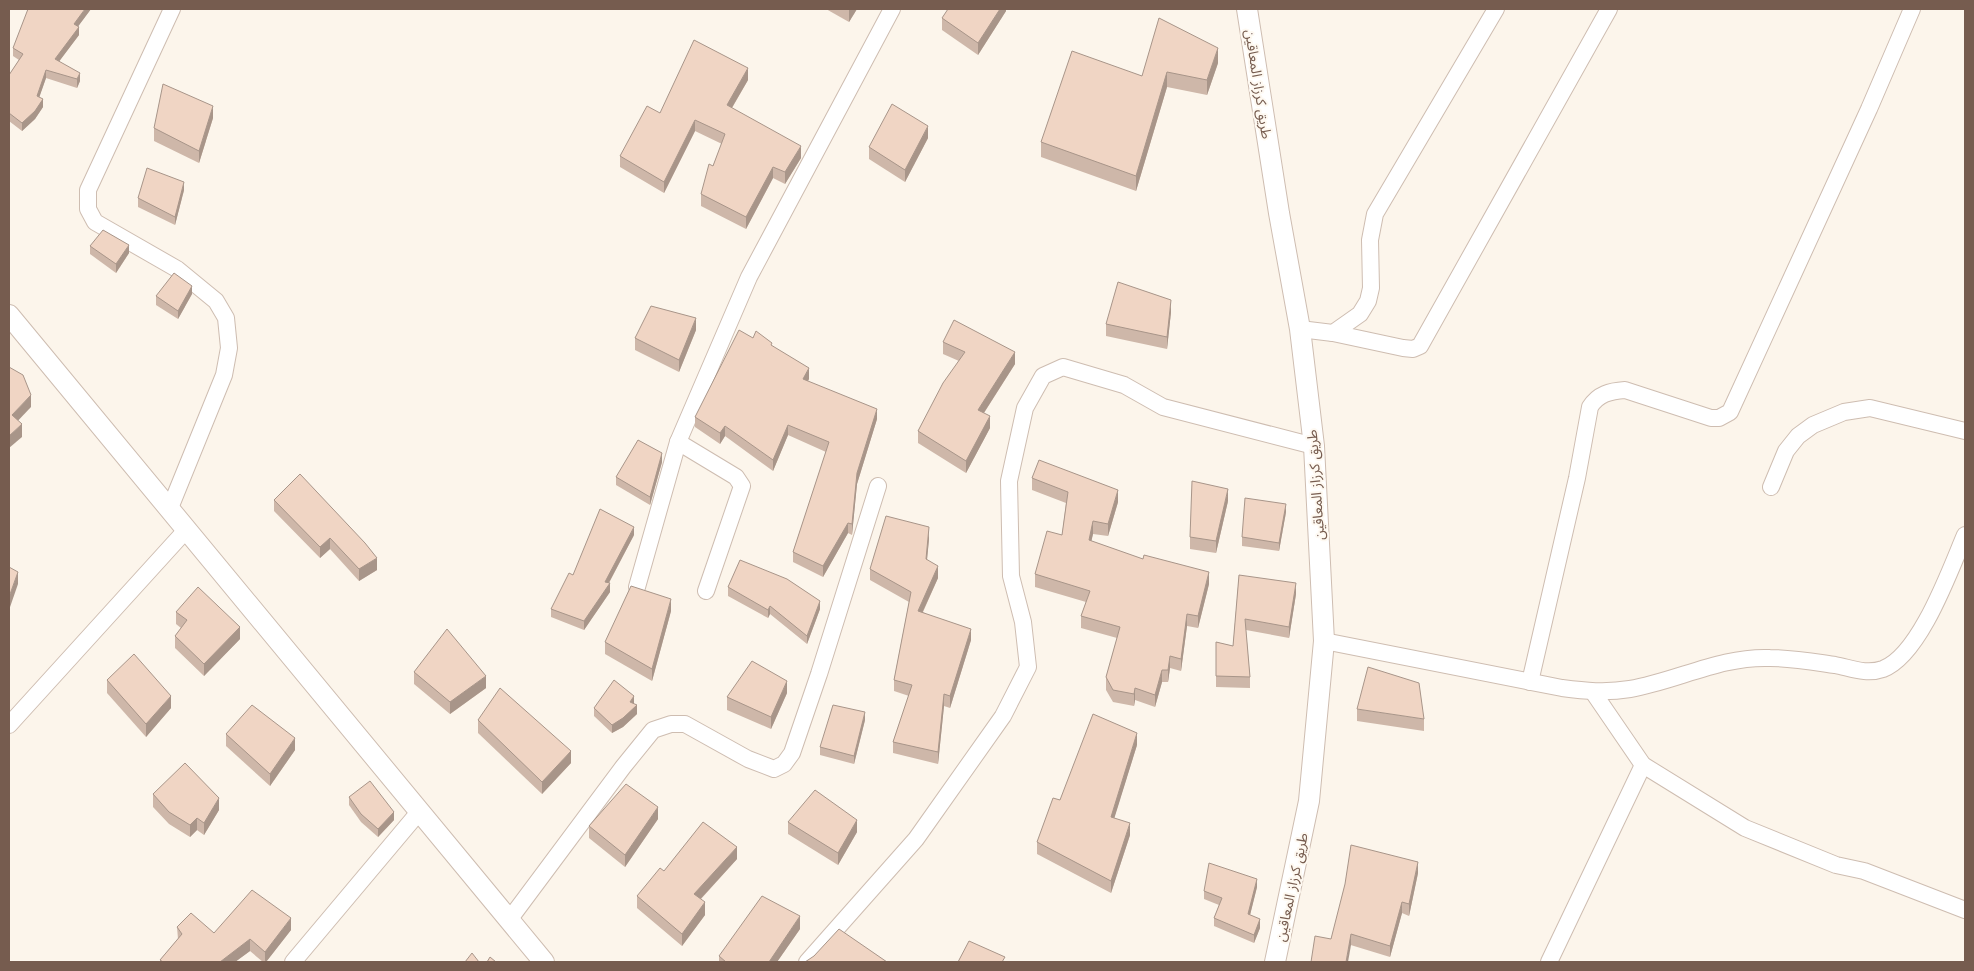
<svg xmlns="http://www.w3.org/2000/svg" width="1974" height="971" viewBox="0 0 1974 971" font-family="Inter,'Noto Sans Arabic',sans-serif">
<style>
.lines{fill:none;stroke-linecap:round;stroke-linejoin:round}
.minor-casing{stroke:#cebdb1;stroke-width:18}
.tertiary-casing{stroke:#cebdb1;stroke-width:22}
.minor{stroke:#fff;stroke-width:16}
.tertiary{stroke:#fff;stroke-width:20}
.wall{fill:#ceb7a9}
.shaded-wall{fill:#a89589}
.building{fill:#f0d5c4;stroke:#a89589}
.labels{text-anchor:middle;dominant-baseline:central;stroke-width:4;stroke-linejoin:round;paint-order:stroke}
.street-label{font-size:14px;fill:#765c4f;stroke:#fef9f1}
</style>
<rect width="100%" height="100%" fill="#fcf5eb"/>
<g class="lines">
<g class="minor-casing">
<g id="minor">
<path d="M1300 329 1333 333 1360 314 1368 301 1371 288 1370 240 1375 214 1496 9"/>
<path d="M1333 333 1403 348 1413 349 1420 346 1609 9"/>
<path d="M678 442 736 477 742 486 706 591"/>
<path d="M1771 487 1786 451 1798 436 1813 425 1844 412 1870 408 1965 431"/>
<path d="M170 508 224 375 229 348 226 318 216 301 177 269 95 222 88 209V190L172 9"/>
<path d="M637 587 678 442 749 277 892 9"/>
<path d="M1324 641 1562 688C1585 691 1606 693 1630 689 1677 681 1721 656 1770 658 1791 658 1814 662 1835 665 1851 668 1866 675 1883 669 1920 655 1950 570 1965 535"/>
<path d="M1530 682 1577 478 1590 407C1598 394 1610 391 1625 390L1711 418H1719L1730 412 1869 109 1912 9"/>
<path d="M1593 692 1643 765 1745 828 1836 865 1864 871 1965 910"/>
<path d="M9 725 187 529"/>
<path d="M509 920 623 767 653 730 671 724H685L748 759 774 769 784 764 792 753 819 674 878 486"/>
<path d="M293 962 419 812"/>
<path d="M807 962 916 839 1003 716 1028 667 1023 622 1011 576 1009 481 1025 408 1043 376 1063 367 1124 385 1163 407 1314 446"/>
<path d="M1549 962 1643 765"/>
</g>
</g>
<g class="tertiary-casing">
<g id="tertiary">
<path d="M1247 9 1279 213 1300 329 1314 446 1324 641 1309 801 1275 962"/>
<path d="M9 315 544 962"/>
</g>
</g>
<use href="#minor" class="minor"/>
<use href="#tertiary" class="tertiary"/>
</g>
<g class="wall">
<path d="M91 9 78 26 79 35 59 61 80 81 77 88 46 78 39 97 43 107 35 119 22 131 9 121V75L19 60 13 56V48Z"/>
<path d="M826 9H857L849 22Z"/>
<path d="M1006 9V11L978 55 942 30V18Z"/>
<path d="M1218 63 1207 95 1167 87 1136 191 1041 157V142L1142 76Z"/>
<path d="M748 80 732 108 801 158 785 184 773 178 746 229 701 206V194L722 144 695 131 664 193 620 167V156L660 113Z"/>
<path d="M213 118 199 163 154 141V128Z"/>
<path d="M928 138 905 182 869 159V147Z"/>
<path d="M184 190 175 225 138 207V198Z"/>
<path d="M90 246 129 253 116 273 90 254Z"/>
<path d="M192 294 178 319 156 305V296Z"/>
<path d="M1171 312 1167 349 1106 336V324Z"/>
<path d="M696 330 679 372 635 350V338Z"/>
<path d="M753 338 772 346 809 379 808 381 877 419 857 484 852 535 848 533 823 577 793 562V552L826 452 788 435 773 471 725 436 720 444 695 427V417Z"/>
<path d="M943 342 1015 364 984 413 990 428 966 473 918 443V431L959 361 943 354Z"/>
<path d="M662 462 650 505 616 485V477Z"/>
<path d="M1032 478 1118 502 1108 536 1093 534 1091 541 1209 584 1198 628 1187 626 1181 671 1170 668 1168 682H1162L1155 707 1135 700 1134 706 1113 702 1106 690V677L1117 638 1081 628V616L1086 602 1035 587V574L1062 535 1066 503 1032 490Z"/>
<path d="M274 500 377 570 359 581 330 549 320 558 274 511Z"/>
<path d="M1228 501 1216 553 1190 549V537Z"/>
<path d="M1286 512 1279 551 1242 546V537Z"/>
<path d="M634 535 609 583 610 592 584 630 551 617V609L573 575Z"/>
<path d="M929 539 927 559 938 578 923 612 971 640 950 708 944 706 938 764 893 753V742L909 696 894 691V680L909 602 870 580V569Z"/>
<path d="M1239 575 1296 594 1289 638 1246 630 1250 677V688L1216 687V642L1233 646Z"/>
<path d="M728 587 820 609 807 644 770 614 768 618 728 596Z"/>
<path d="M671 611 652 681 605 654V642Z"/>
<path d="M176 612 240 639 204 676 175 648V636L181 628 176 624Z"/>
<path d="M414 672 486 688 450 714 414 684Z"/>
<path d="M107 680 171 708 146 737 107 693Z"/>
<path d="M787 693 771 729 727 710V697Z"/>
<path d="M634 704 637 714 623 727 612 733 594 716V708Z"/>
<path d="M1357 709 1424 719V731L1357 721Z"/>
<path d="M478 720 571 763 542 794 478 733Z"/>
<path d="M865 720 854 764 820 755V747Z"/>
<path d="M226 734 295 750 270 786 226 746Z"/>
<path d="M1137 745 1114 818 1130 835 1111 893 1037 854V842Z"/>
<path d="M153 794 219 810 204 835 197 830 190 837 169 824 153 807Z"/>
<path d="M349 797 394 820 378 837 361 822 349 805Z"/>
<path d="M658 819 625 867 589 838V826Z"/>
<path d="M788 822 857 832 838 865 788 834Z"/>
<path d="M737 859 701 899 705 915 682 946 637 908V896L664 871Z"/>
<path d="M1418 873 1409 916 1402 913 1390 957 1331 939Z"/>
<path d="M1257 887 1250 915 1260 928 1254 943 1214 926V918L1219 905 1204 899V891Z"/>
<path d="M177 927 214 933 291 930 266 962H263L250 951 235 962H160V960L178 939Z"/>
<path d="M800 929 777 962H719V956Z"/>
</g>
<g class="shaded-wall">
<path d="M85 9H91L74 32V24Z"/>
<path d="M849 9H857L849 22Z"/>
<path d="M1000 9H1006V11L978 55V43Z"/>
<path d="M79 27V35L55 67V59Z"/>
<path d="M1218 48V63L1207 95V80Z"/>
<path d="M748 68V80L727 116V105Z"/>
<path d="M46 70V78L37 104V96Z"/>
<path d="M1167 72V87L1136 191V176Z"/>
<path d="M80 73V81L77 88V79Z"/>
<path d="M43 99V107L35 119 22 131V123Z"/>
<path d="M213 106V118L199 163V151Z"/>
<path d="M695 120V131L664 193V182Z"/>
<path d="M928 126V138L905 182V170Z"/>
<path d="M801 146V158L785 184V172Z"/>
<path d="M773 167V178L746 229V217Z"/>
<path d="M184 182V190L175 225V217Z"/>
<path d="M129 245V253L116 273V264Z"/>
<path d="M192 286V294L178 319V311Z"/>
<path d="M1171 300V312L1167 349V337Z"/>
<path d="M696 318V330L679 372V360Z"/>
<path d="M1015 352V364L978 422V410Z"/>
<path d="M809 368V379L803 389V379Z"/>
<path d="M31 395V407L12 427V415Z"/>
<path d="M877 409V419L857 484 852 535V524L857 473Z"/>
<path d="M990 416V428L966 473V461Z"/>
<path d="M22 424V437L9 448V436Z"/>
<path d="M788 425V435L773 471V460Z"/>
<path d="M725 426V436L720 444V433Z"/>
<path d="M662 453V462L650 505V497Z"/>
<path d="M1228 489V501L1216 553V541Z"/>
<path d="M1118 490V502L1108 536V524Z"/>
<path d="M1286 504V512L1279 551V543Z"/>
<path d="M1093 521V534L1089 552V540Z"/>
<path d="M848 523V533L823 577V566Z"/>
<path d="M634 527V535L605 590V582Z"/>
<path d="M929 527V539L926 570V559Z"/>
<path d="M330 538V549L320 558V547Z"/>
<path d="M377 558V570L359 581V569Z"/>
<path d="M938 566V578L918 622V611Z"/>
<path d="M18 572V584L9 610V597Z"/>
<path d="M1209 572V584L1198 628V616Z"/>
<path d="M610 583V592L584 630V621Z"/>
<path d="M1296 583V594L1289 638V627Z"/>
<path d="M671 599V611L652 681V669Z"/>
<path d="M820 601V609L807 644V636Z"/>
<path d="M770 606V614L768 618V610Z"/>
<path d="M1187 614V626L1181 671V659Z"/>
<path d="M240 627V639L204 676V664Z"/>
<path d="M971 629V640L950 708V696Z"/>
<path d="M1170 656V668L1168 682V670Z"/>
<path d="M1162 670V682L1155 707V695Z"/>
<path d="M486 676V688L450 714V702Z"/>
<path d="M787 681V693L771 729V717Z"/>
<path d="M1135 688V700L1134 706V694Z"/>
<path d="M944 694V706L938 764V752Z"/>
<path d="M171 696V708L146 737V724Z"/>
<path d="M634 696V704L630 702Z"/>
<path d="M637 705V714L623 727 612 733V725Z"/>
<path d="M865 712V720L854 764V756Z"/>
<path d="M1137 733V745L1111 829V817Z"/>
<path d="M295 738V750L270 786V774Z"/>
<path d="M571 751V763L542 794V782Z"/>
<path d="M219 798V810L204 835V823Z"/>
<path d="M658 807V819L625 867V855Z"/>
<path d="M394 812V820L378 837V829Z"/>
<path d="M197 818V830L190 837V825Z"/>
<path d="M857 820V832L838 865V853Z"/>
<path d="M1130 823V835L1111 893V881Z"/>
<path d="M737 847V859L694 906V894Z"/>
<path d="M1418 862V873L1409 916V904Z"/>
<path d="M1257 879V887L1248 923V914Z"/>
<path d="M705 902V915L682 946V934Z"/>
<path d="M1402 902V913L1390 957V946Z"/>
<path d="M800 916V929L777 962H769Z"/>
<path d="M291 918V930L266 962H265V952Z"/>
<path d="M1260 919V928L1254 943V935Z"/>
<path d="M1351 934V945L1348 962H1346Z"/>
<path d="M250 939V951L235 962H220Z"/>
</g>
<g class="building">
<path d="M28 9H85L74 24 79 27 55 59 80 73 77 79 46 70 37 96 43 99 35 111 22 123 9 113V75L23 54 13 48Z"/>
<path d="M948 9H1000L978 43 942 18Z"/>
<path d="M1159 18 1218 48 1207 80 1167 72 1136 176 1041 142 1072 51 1142 76Z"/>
<path d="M694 40 748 68 727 105 801 146 785 172 773 167 746 217 701 194 709 164 713 166 725 134 695 120 664 182 620 156 647 106 660 113Z"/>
<path d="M163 84 213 106 199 151 154 128Z"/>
<path d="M892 104 928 126 905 170 869 147Z"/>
<path d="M147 168 184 182 175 217 138 198Z"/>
<path d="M103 230 129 245 116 264 90 246Z"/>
<path d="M174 273 192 286 178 311 156 296Z"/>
<path d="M1118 282 1171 300 1167 337 1106 324Z"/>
<path d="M651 306 696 318 679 360 635 338Z"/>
<path d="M954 320 1015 352 978 410 990 416 966 461 918 431 943 383 965 352 943 342Z"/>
<path d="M739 330 753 338 756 331 772 343 771 345 809 368 803 379 877 409 857 473 852 524 848 523 823 566 793 552 829 442 788 425 773 460 725 426 720 433 695 417Z"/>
<path d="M9 367 23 375 31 395 12 415 22 424 9 436Z"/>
<path d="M638 440 662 453 650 497 616 477Z"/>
<path d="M1039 460 1118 490 1108 524 1093 521 1089 540 1143 559 1144 555 1209 572 1198 616 1187 614 1181 659 1170 656 1168 670H1162L1155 695 1135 688 1134 694 1113 690 1106 677 1120 627 1081 616 1090 591 1035 574 1047 531 1062 535 1068 492 1032 478Z"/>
<path d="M300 474 365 543 377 558 359 569 330 538 320 547 274 500Z"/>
<path d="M1192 481 1228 489 1216 541 1190 537Z"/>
<path d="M1245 498 1286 504 1279 543 1242 537Z"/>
<path d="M600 509 634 527 605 582 610 583 584 621 551 609 569 573 573 575Z"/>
<path d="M886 516 929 527 926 559 938 566 918 611 971 629 950 696 944 694 938 752 893 742 912 685 894 680 911 592 870 569Z"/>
<path d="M740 560 787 579 820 601 807 636 770 606 768 610 728 587Z"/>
<path d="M9 567 18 572 9 597Z"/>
<path d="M1239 575 1296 583 1289 627 1245 619 1250 677 1216 676V642L1233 646Z"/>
<path d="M631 586 671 599 652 669 605 642Z"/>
<path d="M198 587 240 627 204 664 175 636 187 620 176 612Z"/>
<path d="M447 629 486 676 450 702 414 672Z"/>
<path d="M134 654 171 696 146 724 107 680Z"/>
<path d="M752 661 787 681 771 717 727 697Z"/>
<path d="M1368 667 1419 683 1424 719 1357 709Z"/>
<path d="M614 680 634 696 630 702 637 705 623 718 612 725 594 708Z"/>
<path d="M500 688 571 751 542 782 478 720Z"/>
<path d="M252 705 295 738 270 774 226 734Z"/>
<path d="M833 705 865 712 854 756 820 747Z"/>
<path d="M1093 714 1137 733 1111 817 1130 823 1111 881 1037 842 1053 798 1060 800Z"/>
<path d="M185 763 219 798 204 823 197 818 190 825 169 812 153 794Z"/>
<path d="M370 781 394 812 378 829 361 814 349 797Z"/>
<path d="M626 784 658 807 625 855 589 826Z"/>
<path d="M815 790 857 820 838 853 788 822Z"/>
<path d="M703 822 737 847 694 894 705 902 682 934 637 896 660 868 664 871Z"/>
<path d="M1351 845 1418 862 1409 904 1402 902 1390 946 1351 934 1346 962H1311L1315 936 1331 939 1345 884Z"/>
<path d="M1209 863 1257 879 1248 914 1260 919 1254 935 1214 918 1222 898 1204 891Z"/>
<path d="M252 890 291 918 265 952 250 939 220 962H163L160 960 182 934 177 927 191 913 214 933Z"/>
<path d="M762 896 800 916 769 962H726L719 956Z"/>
<path d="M839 929 887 962H805L814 956Z"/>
<path d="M969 941 1005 957 1002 962H958Z"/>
<path d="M472 953 479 962H465Z"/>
<path d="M490 957 496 962H487Z"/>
</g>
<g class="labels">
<g class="street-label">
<text transform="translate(1259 84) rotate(81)">طريق كرزاز المعاقين</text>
<text transform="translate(1315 485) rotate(-94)">طريق كرزاز المعاقين</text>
<text transform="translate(1291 887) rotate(-78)">طريق كرزاز المعاقين</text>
</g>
</g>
<rect width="1974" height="971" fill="none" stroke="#765c4f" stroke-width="20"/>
</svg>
